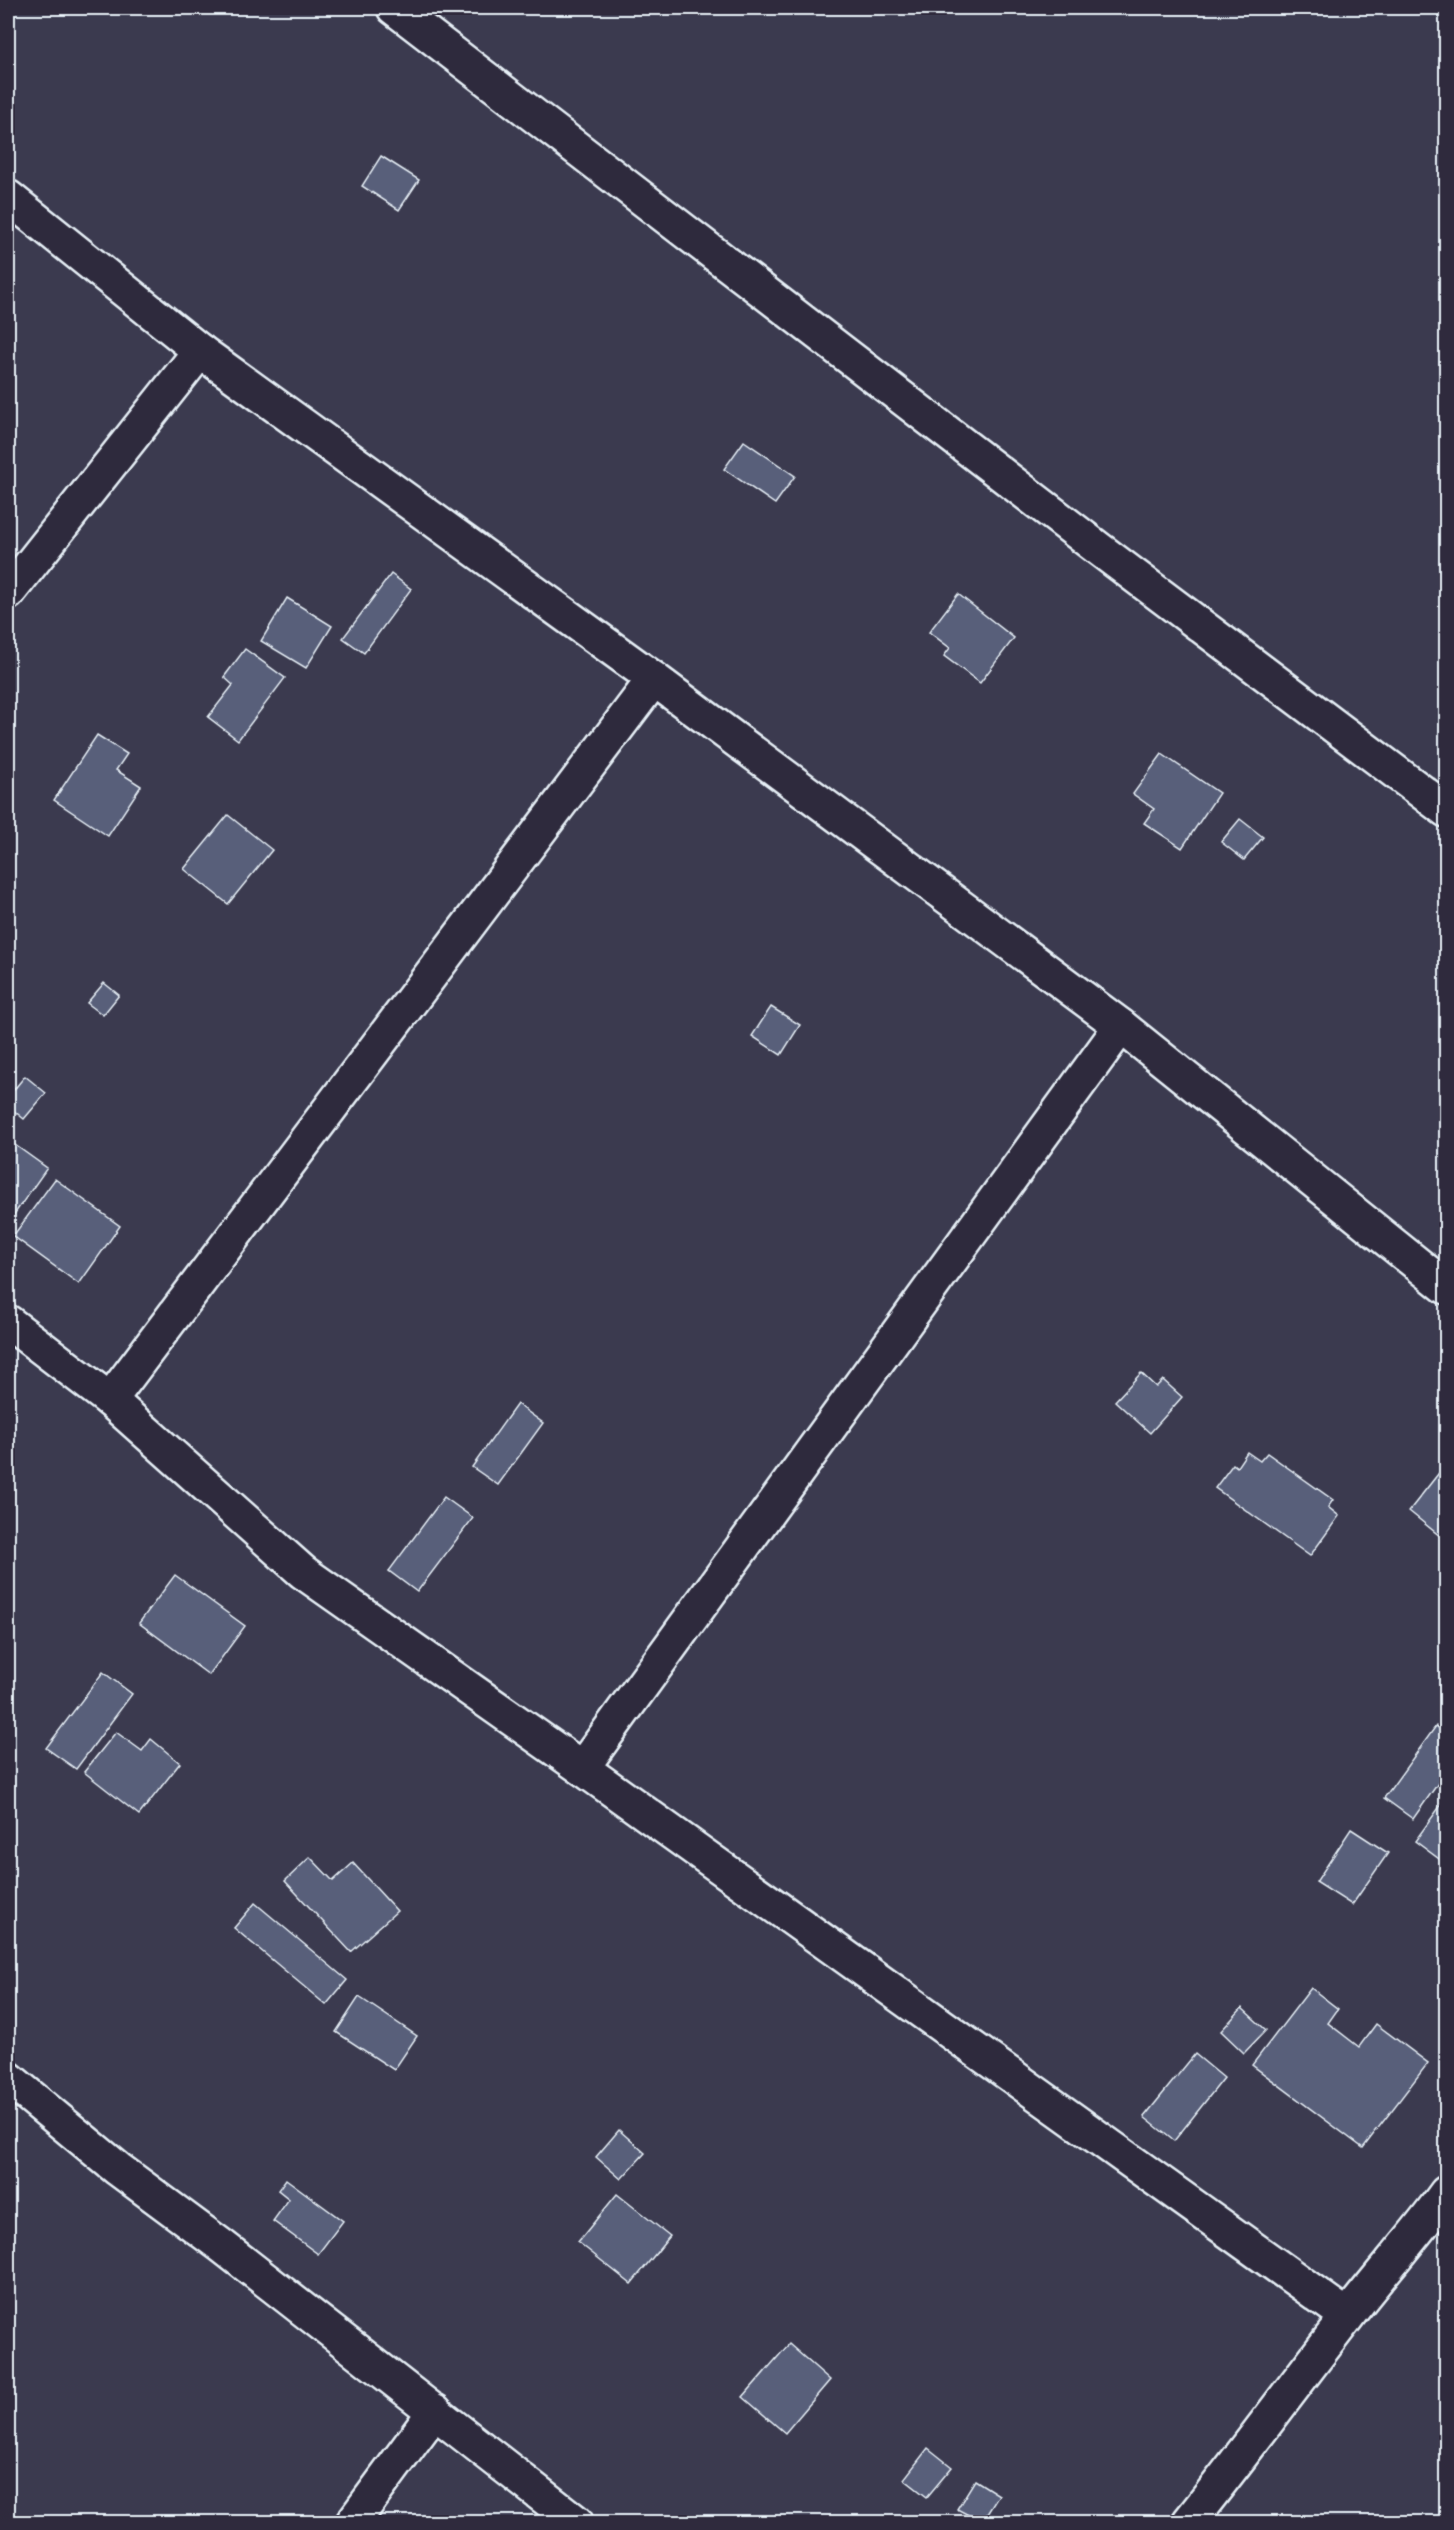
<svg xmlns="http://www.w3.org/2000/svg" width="1454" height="2530" viewBox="0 0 1454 2530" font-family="Itim,sans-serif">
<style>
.building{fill:#585e7a;stroke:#e8f1f8;stroke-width:1.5}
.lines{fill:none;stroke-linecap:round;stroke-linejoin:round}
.minor-casing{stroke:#e8f1f8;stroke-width:38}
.minor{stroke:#2f2a3d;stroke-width:33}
</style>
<rect width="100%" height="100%" fill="#3b3a4f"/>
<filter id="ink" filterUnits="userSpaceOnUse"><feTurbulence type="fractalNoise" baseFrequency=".0167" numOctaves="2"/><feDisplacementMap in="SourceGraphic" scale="12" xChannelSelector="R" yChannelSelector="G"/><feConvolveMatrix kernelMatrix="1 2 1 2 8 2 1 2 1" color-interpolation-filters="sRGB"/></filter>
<g filter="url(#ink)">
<g class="building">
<path d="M381 156 419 180 399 210 362 186Z"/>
<path d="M744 441 795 476 775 504 724 469Z"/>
<path d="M391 574 411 589 364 653 343 638Z"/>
<path d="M958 594 1014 638 980 683 944 656 950 648 929 632Z"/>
<path d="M287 598 332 626 306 668 261 641Z"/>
<path d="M245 649 285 678 238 740 208 717 233 685 224 677Z"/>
<path d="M97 735 127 754 116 770 141 786 108 836 54 800Z"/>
<path d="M1162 754 1219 793 1182 848 1144 823 1154 809 1133 794Z"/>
<path d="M228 815 272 850 228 904 184 869Z"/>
<path d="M1240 819 1263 837 1244 860 1221 842Z"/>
<path d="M104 983 119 995 103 1015 87 1003Z"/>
<path d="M771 1007 800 1025 781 1055 752 1036Z"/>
<path d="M25 1076 46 1093 24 1119 8 1106V1097Z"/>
<path d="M8 1140 47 1168 8 1223Z"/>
<path d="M55 1179 120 1226 79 1284 13 1236Z"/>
<path d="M1141 1373 1156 1387 1163 1380 1182 1397 1150 1433 1115 1401Z"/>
<path d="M517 1404 543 1423 498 1485 472 1467Z"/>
<path d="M1247 1452 1260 1461 1267 1453 1333 1500 1328 1507 1339 1516 1310 1556 1215 1488 1233 1464 1237 1467Z"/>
<path d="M1446 1464V1541L1409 1511Z"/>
<path d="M444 1497 473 1518 417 1592 389 1571Z"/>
<path d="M175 1575 245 1626 209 1675 139 1623Z"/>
<path d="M103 1672 132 1694 76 1769 46 1748Z"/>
<path d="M1436 1726 1446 1734V1772L1413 1819 1384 1798Z"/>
<path d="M116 1732 142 1751 151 1739 180 1763 139 1815 84 1772Z"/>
<path d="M1446 1798V1864L1415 1841Z"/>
<path d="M1351 1829 1388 1853 1352 1905 1316 1882Z"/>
<path d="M310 1857 333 1881 353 1863 397 1911 351 1952 285 1881Z"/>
<path d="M255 1903 347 1980 326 2005 234 1928Z"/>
<path d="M1311 1988 1338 2009 1328 2023 1359 2047 1376 2024 1428 2063 1363 2148 1252 2065Z"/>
<path d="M359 1997 417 2036 394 2070 336 2032Z"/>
<path d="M1242 2008 1266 2030 1244 2053 1221 2031Z"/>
<path d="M1195 2054 1224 2078 1174 2141 1144 2117Z"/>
<path d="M619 2130 645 2153 621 2179 596 2157Z"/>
<path d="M286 2179 343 2221 318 2254 273 2221 289 2199 278 2190Z"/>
<path d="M617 2194 670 2236 631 2284 578 2242Z"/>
<path d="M789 2344 830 2380 785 2433 743 2397Z"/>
<path d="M928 2448 952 2467 927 2497 904 2479Z"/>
<path d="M975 2480 999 2495 982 2522 957 2509Z"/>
</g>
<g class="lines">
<g class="minor-casing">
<g id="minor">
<path d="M394 8 1099 549 1446 810"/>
<path d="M8 197 200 351 654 679 1121 1026 1446 1287"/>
<path d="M8 593 200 351"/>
<path d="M8 1322 110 1400 303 1572 582 1768 1347 2316"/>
<path d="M110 1400 654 679"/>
<path d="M582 1768 1121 1026"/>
<path d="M8 2078 118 2169 222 2246 576 2522"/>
<path d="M353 2522 435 2411"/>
<path d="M1189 2522C1243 2455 1294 2385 1347 2317 1379 2275 1415 2236 1446 2193"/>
</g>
</g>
<use href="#minor" class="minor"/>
</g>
</g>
<rect width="1454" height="2530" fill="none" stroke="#2f2a3d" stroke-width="30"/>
<rect x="15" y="15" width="1424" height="2500" fill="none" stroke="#e8f1f8" stroke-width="2" filter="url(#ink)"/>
</svg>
